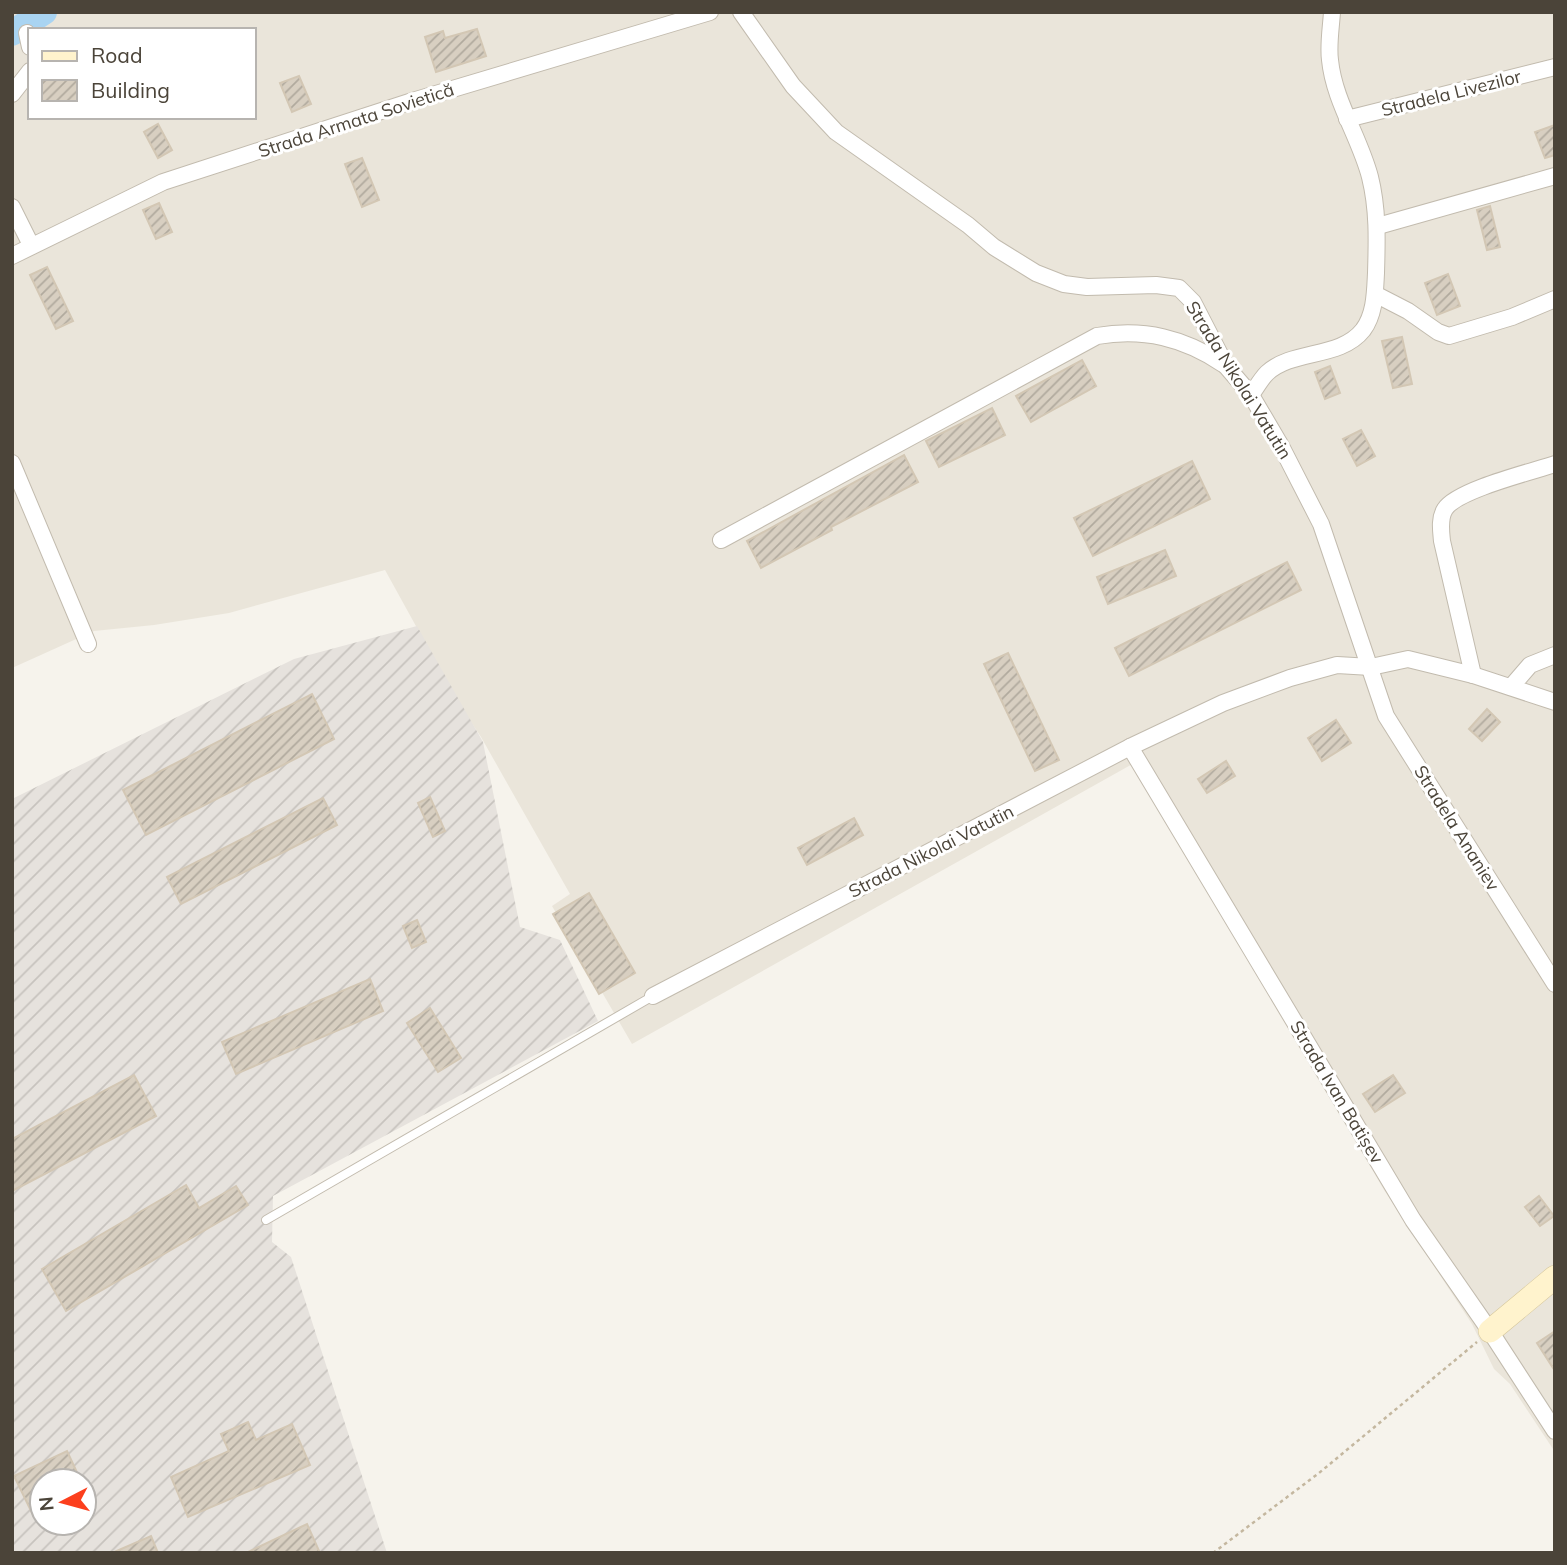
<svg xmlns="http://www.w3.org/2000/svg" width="1567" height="1565" viewBox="0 0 1567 1565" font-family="Mulish,sans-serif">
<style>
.residential{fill:#eae5da;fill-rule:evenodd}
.industrial{fill:url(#industrial-furrows);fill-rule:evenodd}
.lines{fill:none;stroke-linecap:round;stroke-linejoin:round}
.river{stroke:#a9d4f2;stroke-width:26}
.building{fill:url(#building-hatch);stroke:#d3c7b4;stroke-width:2}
.lane-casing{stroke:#c2bbae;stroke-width:10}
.street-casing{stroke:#c2bbae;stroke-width:18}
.secondary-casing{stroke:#d6c79b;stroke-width:24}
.path{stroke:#c4b79f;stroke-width:2.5;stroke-dasharray:3.5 3.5;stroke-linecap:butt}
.lane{stroke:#fff;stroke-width:8}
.street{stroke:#fff;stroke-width:16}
.secondary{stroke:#fff3cd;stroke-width:23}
.labels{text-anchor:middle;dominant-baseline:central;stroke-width:6;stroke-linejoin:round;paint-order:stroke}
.street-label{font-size:18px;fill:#4b4439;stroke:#fff}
</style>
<defs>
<pattern id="industrial-furrows" width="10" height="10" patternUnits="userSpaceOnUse" patternTransform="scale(1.75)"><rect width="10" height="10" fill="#e6e2dd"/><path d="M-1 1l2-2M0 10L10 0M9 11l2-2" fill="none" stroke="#c7c3be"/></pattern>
<pattern id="building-hatch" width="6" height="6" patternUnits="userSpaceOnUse" patternTransform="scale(1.75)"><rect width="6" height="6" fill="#d8cfc1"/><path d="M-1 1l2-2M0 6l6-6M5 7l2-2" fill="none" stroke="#b1aa9e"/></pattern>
</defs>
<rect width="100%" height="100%" fill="#f6f3ec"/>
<path class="residential" d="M12 12H1555V1452L1510 1384 1494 1369 1472 1324 1384 1190 1136 762 632 1044 552 906 570 894 481 737 459 704 385 570 229 613 154 625 94 631 12 668ZM30 30H254V117H30Z"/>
<path class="industrial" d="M417 626 483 742 520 927 560 940 598 1021 273 1196 272 1242 291 1257 387 1553H12V799L294 659ZM42 1481H84V1523H42Z"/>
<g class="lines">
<path class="river" d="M12 33 44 12"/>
</g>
<g class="building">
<path d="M477 29 486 56 436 72 425 37 443 31 445 38Z"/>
<path d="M299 76 311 104 292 112 280 83Z"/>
<path d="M158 124 172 150 158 158 144 132Z"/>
<path d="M1555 125V155L1545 158 1535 132Z"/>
<path d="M362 158 379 200 362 207 345 164Z"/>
<path d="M159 203 172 232 156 239 143 210Z"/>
<path d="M1490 206 1500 247 1487 250 1477 210Z"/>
<path d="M47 267 73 321 56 329 30 275Z"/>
<path d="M1448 274 1460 306 1437 315 1425 283Z"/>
<path d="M1402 337 1412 384 1393 388 1382 341Z"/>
<path d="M1082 360 1096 386 1031 422 1016 396Z"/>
<path d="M1330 366 1340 393 1325 399 1315 372Z"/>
<path d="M992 408 1005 435 939 467 926 441Z"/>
<path d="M1361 430 1375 456 1357 466 1343 439Z"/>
<path d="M904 455 918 482 831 527 832 530 761 568 747 541Z"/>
<path d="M1192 461 1210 499 1093 556 1074 518Z"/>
<path d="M1165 550 1176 576 1108 604 1097 577Z"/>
<path d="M1287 562 1301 590 1129 676 1115 648Z"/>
<path d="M1008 653 1059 760 1035 771 984 664Z"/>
<path d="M312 694 334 739 146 835 123 790Z"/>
<path d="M1487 709 1500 722 1482 741 1469 729Z"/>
<path d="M1336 720 1351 743 1322 761 1308 738Z"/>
<path d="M1226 761 1235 776 1207 793 1198 779Z"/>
<path d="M430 797 445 831 433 837 418 803Z"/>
<path d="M323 798 337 825 181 904 167 877Z"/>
<path d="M854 818 863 835 807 865 798 848Z"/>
<path d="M589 893 635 973 599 994 553 914Z"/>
<path d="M417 920 426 942 412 948 403 926Z"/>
<path d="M370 979 383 1011 236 1074 222 1042Z"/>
<path d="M430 1008 461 1058 438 1072 407 1023Z"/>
<path d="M134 1075 156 1116 12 1191V1139Z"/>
<path d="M1393 1075 1405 1093 1375 1112 1363 1094Z"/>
<path d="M186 1185 199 1208 236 1186 248 1205 66 1311 42 1269Z"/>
<path d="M1539 1196 1554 1216 1540 1226 1525 1207Z"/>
<path d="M1555 1331V1371L1537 1343Z"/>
<path d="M248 1422 256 1440 292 1424 310 1465 188 1517 171 1477 229 1451 221 1434Z"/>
<path d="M67 1451 81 1481H42V1511L33 1515 14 1476Z"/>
<path d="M307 1524 320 1553H246Z"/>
<path d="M151 1536 158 1553H112Z"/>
</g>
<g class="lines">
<g class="lane-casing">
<path id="lane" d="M266 1220 653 996"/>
</g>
<g class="street-casing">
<g id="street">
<path d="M741 12 793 86 836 132 968 225 994 247 1036 273 1064 284 1087 287 1156 285 1179 288 1193 302 1226 366 1251 395 1281 446 1321 524 1386 716 1555 984"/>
<path d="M27 33 30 47"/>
<path d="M12 94 30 71"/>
<path d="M1347 119 1555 67"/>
<path d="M12 207 31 245"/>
<path d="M1378 226 1555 176"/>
<path d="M12 256 163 182 409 102 710 12"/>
<path d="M1375 294 1408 311 1438 332 1449 336 1512 317 1555 299"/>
<path d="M1251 395C1256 388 1261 379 1267 373 1293 349 1340 359 1363 330 1375 314 1375 292 1376 273 1377 241 1378 209 1370 177 1360 138 1334 101 1330 60 1328 45 1331 28 1332 12"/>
<path d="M12 463 88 644"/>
<path d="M721 540 1097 336C1144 328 1184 338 1223 364"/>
<path d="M1473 675 1442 541C1441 531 1439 518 1445 509 1457 490 1531 472 1555 464"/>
<path d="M1511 687 1530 665 1555 655"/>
<path d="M1130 747 1413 1220 1490 1331 1555 1431"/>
<path d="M653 996 1130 747 1223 703 1290 678 1337 665 1371 667 1408 659 1473 675 1555 702"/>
</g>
</g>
<g class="secondary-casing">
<path id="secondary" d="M1490 1331 1555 1277"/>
</g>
<path class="path" d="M1213 1553 1319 1473 1477 1342"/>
<use href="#lane" class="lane"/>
<use href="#street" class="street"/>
<use href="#secondary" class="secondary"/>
</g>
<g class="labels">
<g class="street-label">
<text transform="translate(1451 93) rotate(-14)">Stradela Livezilor</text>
<text transform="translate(356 120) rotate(-18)">Strada Armata Sovietică</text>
<text transform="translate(1239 380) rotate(58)">Strada Nikolai Vatutin</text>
<text transform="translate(1457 828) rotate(58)">Stradela Ananiev</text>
<text transform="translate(931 851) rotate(-27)">Strada Nikolai Vatutin</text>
<text transform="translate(1337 1092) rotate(59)">Strada Ivan Batișev</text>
</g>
</g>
<rect width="1567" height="1565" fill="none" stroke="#4b4439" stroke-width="28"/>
<rect x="28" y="28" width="228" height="91" fill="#ffffff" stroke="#b7b4b0" stroke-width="2"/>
<rect x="42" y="51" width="35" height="10" fill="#fff3cd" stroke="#b7b4b0" stroke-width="2"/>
<text x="91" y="63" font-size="21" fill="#4b4439">Road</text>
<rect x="42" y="80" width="35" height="21" fill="url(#building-hatch)" stroke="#b7b4b0" stroke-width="2"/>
<text x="91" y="98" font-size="21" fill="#4b4439">Building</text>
<g transform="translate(63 1502) rotate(264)"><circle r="33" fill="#ffffff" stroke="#b7b4b0" stroke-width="2"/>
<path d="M0-5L12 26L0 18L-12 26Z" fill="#fc3f1d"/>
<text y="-10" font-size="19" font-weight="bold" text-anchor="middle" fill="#4b4439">N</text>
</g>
</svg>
